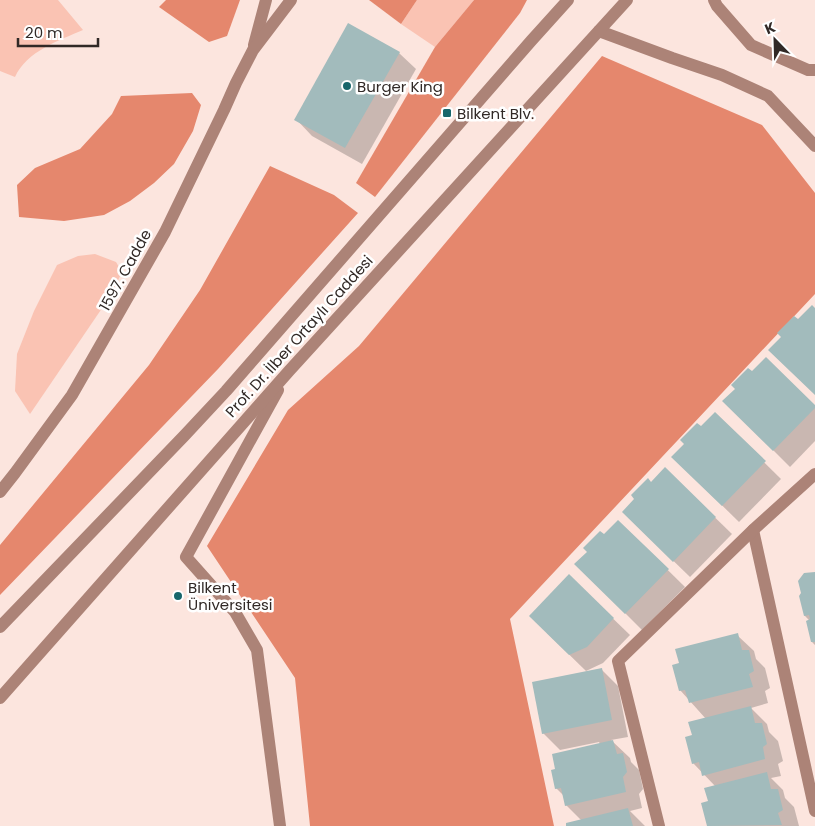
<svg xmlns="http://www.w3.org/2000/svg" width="815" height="826" viewBox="0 0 815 826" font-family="Poppins,sans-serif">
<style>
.green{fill:#fac3b3}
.forest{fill:#e5876d}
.shadow{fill:#0003}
.building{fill:#a2bbbc}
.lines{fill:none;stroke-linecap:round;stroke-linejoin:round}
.minor{stroke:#ac8377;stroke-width:12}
.poi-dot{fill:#18666b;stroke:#fff;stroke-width:2}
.labels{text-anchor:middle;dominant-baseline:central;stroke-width:5;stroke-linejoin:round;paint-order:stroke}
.poi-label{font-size:15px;fill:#312926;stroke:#fff;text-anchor:start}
.street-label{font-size:15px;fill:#312926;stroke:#fff}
</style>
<rect width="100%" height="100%" fill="#fce5de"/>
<g class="green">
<path d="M0 0H58L83 30C58 41 27 51 15 77L0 71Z"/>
<path d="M417 0H474L435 47 401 24Z"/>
<path d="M95 254 116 262 122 272 111 295 30 414 15 391 17 354 34 311 57 265 78 256Z"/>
</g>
<g class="forest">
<path d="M166 0H240L227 36 209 42 159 7Z"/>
<path d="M369 0H417L401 24Z"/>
<path d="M474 0H527L520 13 375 197 356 183 435 47Z"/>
<path d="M602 56 762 125 815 193V294L510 619 554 826H310L295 678 207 546 288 410 359 346Z"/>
<path d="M192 93 201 105 193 131 174 164 154 183 130 201 104 215 64 221 19 217 17 185 35 168 80 149 112 114 121 96Z"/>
<path d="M270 166 334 195 358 213 218 369 0 595V545L149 365 200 290Z"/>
</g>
<g class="shadow">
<path d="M399 53 416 69 362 164 312 136 296 119Z"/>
<path d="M724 401 815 406V441L790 467Z"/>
<path d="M715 414 781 479 739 522 689 473 701 428Z"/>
<path d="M665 469 732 534 690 577 623 512Z"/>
<path d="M618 521 685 587 642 630 576 564Z"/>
<path d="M815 574V645L812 642 810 621 805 616 800 596Z"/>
<path d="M569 576 630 635 603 663 586 671 547 633Z"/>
<path d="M737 635 754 651 756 659 765 668 770 688 765 691 768 703 751 708 767 724 769 732 778 741 783 761 778 764 781 776 771 778 783 790 785 798 794 807 799 826H708L703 804 709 802 715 786 693 763V736L706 719 680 690V664Z"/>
<path d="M601 669 618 686 628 737 611 740 630 758 631 762 639 770 643 789 639 794 642 808 630 811 645 826H567L582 821 566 805 564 796 556 788 600 744 599 742 560 750 543 733Z"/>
</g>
<g class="building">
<path d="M348 23 400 52 345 148 294 120Z"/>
<path d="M812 305 815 308V395L768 350 781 337 777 333 794 316 798 319Z"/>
<path d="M766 357 815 405V408L773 451 722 401 735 389 731 385 748 368 752 371Z"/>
<path d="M715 412 766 461 722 506 671 457 684 444 680 440 697 423 701 426Z"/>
<path d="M665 467 716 517 673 562 622 512 634 499 631 495 648 478 651 482Z"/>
<path d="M618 520 669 569 625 614 574 564 587 552 583 548 600 531 604 534Z"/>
<path d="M815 572V642H811L806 621 810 619 809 615 804 616 799 596 801 593 798 581 804 573Z"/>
<path d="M569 574 614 618 587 647 569 655 529 616Z"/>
<path d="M738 633 742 650H749L754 671 749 674 753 687 689 703 685 690 679 691 672 665 679 663 675 649Z"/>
<path d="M602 668 612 720 542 734 532 682Z"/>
<path d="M751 706 755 723H762L767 744 763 747 765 759 702 776 699 762 692 764 685 737 692 735 688 722Z"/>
<path d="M613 740 617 754 623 753 627 772 623 777 626 792 565 806 561 788 555 789 551 770 555 769 552 754Z"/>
<path d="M767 772 771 789H778L783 810 778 813 782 825 707 826 701 803 708 801 704 788Z"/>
<path d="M628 808 633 826H566V823Z"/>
</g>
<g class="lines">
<g class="minor">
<path d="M714 0 717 6 751 45 808 70H815"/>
<path d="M599 31 672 58 722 75 768 96 815 146"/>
<path d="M254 45 266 0"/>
<path d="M278 390 186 557 235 612 257 650 280 826"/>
<path d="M0 492 15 473 72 395 165 232 224 110 236 83 253 50 291 0"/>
<path d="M753 530 815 811"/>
<path d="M0 627 184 436 226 391 531 41 568 0"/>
<path d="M0 698 289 371 627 0"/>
<path d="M659 826 618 661 753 530 815 474"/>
</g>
</g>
<g class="poi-dot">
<circle cx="347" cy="86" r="5"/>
<rect x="442" y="108" width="10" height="10" rx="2.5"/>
<circle cx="178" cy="596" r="5"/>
</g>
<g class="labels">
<g class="poi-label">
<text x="357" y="86">Burger King</text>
<text x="457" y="113">Bilkent Blv.</text>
<text x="188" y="587">Bilkent<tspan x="188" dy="17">Üniversitesi</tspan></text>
</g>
<g class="street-label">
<text transform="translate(125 270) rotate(-61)">1597. Cadde</text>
<text transform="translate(299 336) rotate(-48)">Prof. Dr. İlber Ortaylı Caddesi</text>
</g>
</g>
<g transform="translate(775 40) rotate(337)" stroke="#ffffff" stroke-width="4" paint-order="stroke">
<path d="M0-4L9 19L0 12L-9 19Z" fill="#312926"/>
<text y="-8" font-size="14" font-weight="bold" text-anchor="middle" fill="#312926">K</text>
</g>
<path d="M18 38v8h80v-8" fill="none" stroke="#312926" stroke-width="2.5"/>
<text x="25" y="38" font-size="15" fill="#312926" stroke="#ffffff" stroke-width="4" paint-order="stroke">20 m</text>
</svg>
